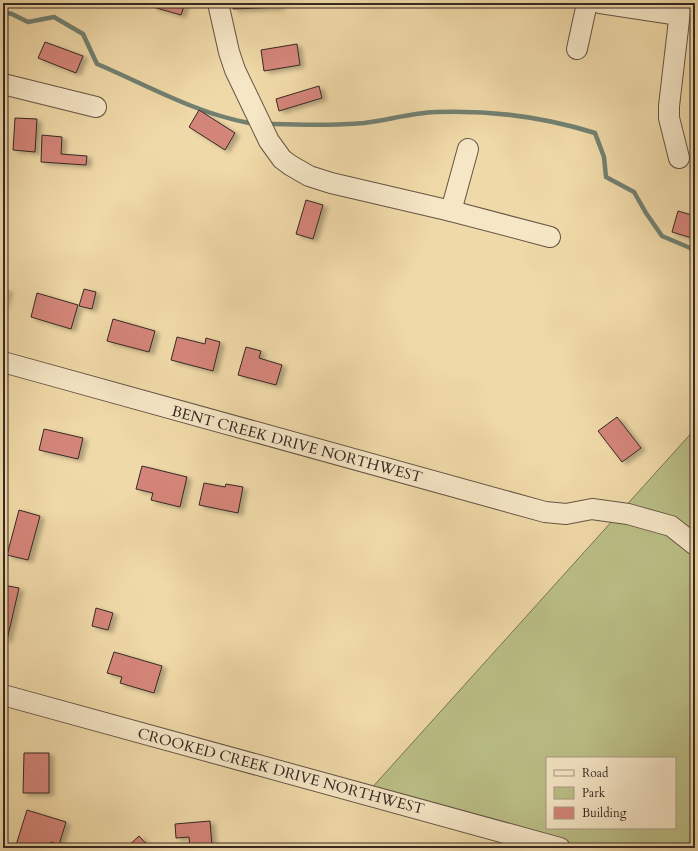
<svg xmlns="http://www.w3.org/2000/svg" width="698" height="851" viewBox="0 0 698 851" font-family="Cardo,serif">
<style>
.green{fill:#bbbf87;stroke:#787455;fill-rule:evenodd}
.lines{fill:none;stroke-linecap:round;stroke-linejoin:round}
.stream{stroke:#728072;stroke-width:4.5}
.building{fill:#d48579;stroke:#362923;filter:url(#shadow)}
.minor-casing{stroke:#645544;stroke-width:22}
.minor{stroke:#f5e6c6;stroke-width:20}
.labels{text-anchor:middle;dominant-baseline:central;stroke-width:3.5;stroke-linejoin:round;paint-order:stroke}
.street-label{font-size:15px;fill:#362923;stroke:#f5e6c6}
</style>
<defs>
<filter id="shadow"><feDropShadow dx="4.5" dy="2.5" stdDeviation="2" flood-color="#0004"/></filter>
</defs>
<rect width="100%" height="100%" fill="#f0d9a8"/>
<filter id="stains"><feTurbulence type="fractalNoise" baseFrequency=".005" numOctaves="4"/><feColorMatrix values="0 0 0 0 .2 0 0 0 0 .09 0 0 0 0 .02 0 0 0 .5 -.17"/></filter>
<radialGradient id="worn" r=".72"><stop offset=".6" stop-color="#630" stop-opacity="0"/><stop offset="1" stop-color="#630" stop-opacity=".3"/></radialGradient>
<path class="green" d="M695 429V848H559L360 801ZM547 758H675V828H547Z"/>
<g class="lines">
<g class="stream">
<path d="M3 12 12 14 28 22 54 17 83 34 97 64C147 85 195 113 249 123"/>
<path d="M272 124C303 125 333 126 364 123 388 120 411 113 436 112 490 110 544 117 595 133L604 157 606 177 634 192 646 213 662 236 695 250"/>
</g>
</g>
<g class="building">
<path d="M154 3H185L181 15 153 7Z"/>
<path d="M233 3H280V7L233 9Z"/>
<path d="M45 42 83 56 76 73 38 58Z"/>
<path d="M297 44 300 65 264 71 261 50Z"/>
<path d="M319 86 322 98 279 111 276 99Z"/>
<path d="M199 110 235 133 225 150 189 127Z"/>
<path d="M15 118 37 119 35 152 13 150Z"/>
<path d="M42 135 62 137 61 154 87 156 86 165 41 162Z"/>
<path d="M306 200 323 205 313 239 296 234Z"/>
<path d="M678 211 695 216V239L672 232Z"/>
<path d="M3 289 8 290 3 308Z"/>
<path d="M84 289 96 292 92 309 79 306Z"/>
<path d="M37 293 78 305 71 329 31 317Z"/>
<path d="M113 319 155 331 149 352 107 341Z"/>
<path d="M177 337 205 344 206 338 220 342 213 371 171 360Z"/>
<path d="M246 347 261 351 259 358 282 365 276 385 238 375Z"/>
<path d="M617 417 641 448 622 462 598 431Z"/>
<path d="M44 429 83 438 78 459 39 450Z"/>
<path d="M142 466 187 477 180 507 151 500 153 493 136 489Z"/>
<path d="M204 483 225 487 226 484 243 487 238 513 199 505Z"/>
<path d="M19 510 40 516 28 560 7 555Z"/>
<path d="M3 585 19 588 7 640 3 639Z"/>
<path d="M96 608 113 613 108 630 92 626Z"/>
<path d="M114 652 162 666 154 693 120 683 122 677 107 673Z"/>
<path d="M24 753H49V793H23Z"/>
<path d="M27 810 66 822 59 845 51 842 49 848H27L16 845Z"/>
<path d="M210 821 212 846 190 848 189 837 176 838 175 824Z"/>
<path d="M139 836 150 848H126Z"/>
</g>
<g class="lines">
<g class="minor-casing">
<g id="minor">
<path d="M218 3 229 52 235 70 269 141 282 159 290 165 309 176 331 183 451 211 550 237"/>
<path d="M600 3 679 15"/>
<path d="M577 49 587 3"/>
<path d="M3 84 96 107"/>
<path d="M679 158 669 118V106L681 3"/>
<path d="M451 211 468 149"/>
<path d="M3 362 545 512 566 514 592 509 628 514 671 526 695 545"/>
<path d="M3 695 560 848"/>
</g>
</g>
<use href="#minor" class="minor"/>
</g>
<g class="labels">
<g class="street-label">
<text transform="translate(297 444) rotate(15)">BENT CREEK DRIVE NORTHWEST</text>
<text transform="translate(281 771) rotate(15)">CROOKED CREEK DRIVE NORTHWEST</text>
</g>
</g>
<rect width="698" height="851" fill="none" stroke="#f0d9a8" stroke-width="16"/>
<rect x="4" y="4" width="690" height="843" fill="none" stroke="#362923" stroke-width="2"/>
<rect x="8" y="8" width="682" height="835" fill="none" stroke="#362923"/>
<rect x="546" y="757" width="130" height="72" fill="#f5e6c6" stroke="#a99a85"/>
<rect x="554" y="770" width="20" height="6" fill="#f5e6c6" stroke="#a99a85"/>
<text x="582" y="777" font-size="12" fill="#362923">Road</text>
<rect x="554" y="787" width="20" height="12" fill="#bbbf87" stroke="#a99a85"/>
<text x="582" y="797" font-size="12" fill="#362923">Park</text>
<rect x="554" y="807" width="20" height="12" fill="#d48579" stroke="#a99a85"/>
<text x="582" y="817" font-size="12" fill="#362923">Building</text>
<rect width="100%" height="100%" filter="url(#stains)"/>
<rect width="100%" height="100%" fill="url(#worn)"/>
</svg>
